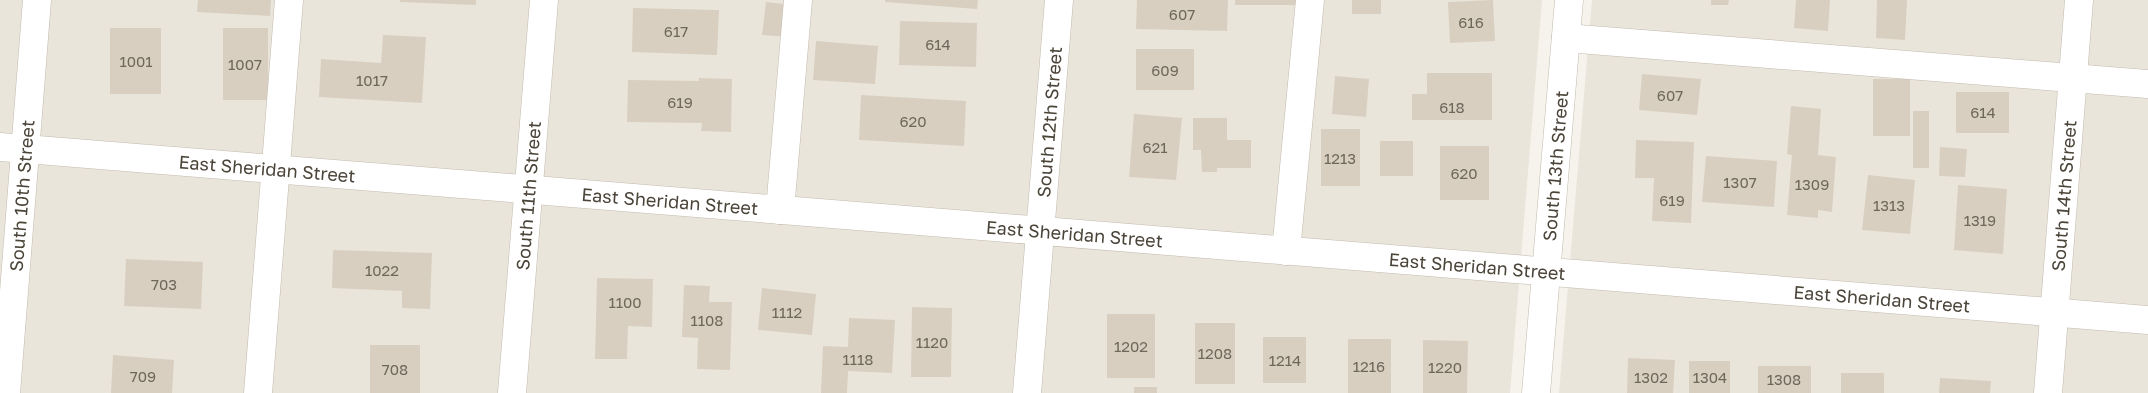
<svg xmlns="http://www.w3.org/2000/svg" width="2148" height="393" viewBox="0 0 2148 393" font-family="'Golos Text',sans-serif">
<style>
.residential{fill:#eae5da}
.building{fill:#d8cfc1}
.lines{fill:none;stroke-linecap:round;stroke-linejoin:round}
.minor-casing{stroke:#c2bbae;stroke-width:29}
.minor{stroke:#fff;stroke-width:28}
.labels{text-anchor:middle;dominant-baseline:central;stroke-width:5;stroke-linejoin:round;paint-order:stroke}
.number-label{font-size:15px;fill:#6e675b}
.street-label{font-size:18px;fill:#4b4439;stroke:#fff}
</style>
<rect width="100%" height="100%" fill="#f6f3ec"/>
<g class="residential">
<path d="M0 0H1542L1510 393H0Z"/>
<path d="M1592 0H2148V393H1559Z"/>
</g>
<g class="building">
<path d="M198 0H271L270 16 197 12Z"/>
<path d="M400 0H476V5L400 2Z"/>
<path d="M885 0H978L977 9 885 2Z"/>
<path d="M1137 0H1228L1227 31 1136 29Z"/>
<rect x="1235" y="0" width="70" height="5"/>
<rect x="1352" y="0" width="29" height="14"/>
<path d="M1493 0 1495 41 1450 43 1448 2Z"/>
<path d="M1711 0H1729L1728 5H1711Z"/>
<path d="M1796 0H1830L1828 31 1794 28Z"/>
<path d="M1877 0H1907L1905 40 1876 38Z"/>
<path d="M766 2 794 5 790 37 762 35Z"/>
<path d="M633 8 719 10 717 55 632 52Z"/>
<path d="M900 21 977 23 976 67 899 65Z"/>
<rect x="110" y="28" width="51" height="66"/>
<rect x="223" y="28" width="45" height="72"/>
<path d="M383 35 426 37 422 103 319 97 321 59 381 63Z"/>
<path d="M816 41 878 46 875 84 813 80Z"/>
<rect x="1136" y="49" width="58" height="41"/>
<path d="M1427 73H1492V120H1412V94H1427Z"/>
<path d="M1642 74 1701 79 1697 115 1639 110Z"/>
<path d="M1335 76 1369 79 1366 117 1332 114Z"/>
<path d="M699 78 732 79 731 132 701 131 702 123 627 122 628 80 699 81Z"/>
<rect x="1873" y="79" width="37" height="57"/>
<rect x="1956" y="92" width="53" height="41"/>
<path d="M861 95 966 101 964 146 859 140Z"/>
<path d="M1791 106 1821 109 1818 155 1836 157 1832 212 1818 210V218L1787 215 1792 155 1787 154Z"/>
<rect x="1913" y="111" width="16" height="57"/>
<path d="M1134 114 1182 118 1176 180 1129 177Z"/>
<path d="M1193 118H1227V140H1251V168H1217V172H1202L1201 150H1193Z"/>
<rect x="1321" y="129" width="39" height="57"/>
<path d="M1636 140 1694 142 1691 223 1652 221 1654 178H1635Z"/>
<rect x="1380" y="141" width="33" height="35"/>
<rect x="1440" y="146" width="49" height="54"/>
<path d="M1940 147 1967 149 1965 177 1939 176Z"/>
<path d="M1706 156 1777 161 1774 207 1702 202Z"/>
<path d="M1868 175 1915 180 1910 234 1862 230Z"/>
<path d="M1958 185 2007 189 2003 254 1954 250Z"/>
<path d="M333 250 432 253 430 309 402 308V291L332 288Z"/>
<path d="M126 259 203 262 201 309 124 306Z"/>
<path d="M597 278 653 279 652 327 628 326 627 359H595Z"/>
<path d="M684 285 710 286 709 302H732L730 370 697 369 698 338 682 337Z"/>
<path d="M762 288 816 294 812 335 758 330Z"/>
<path d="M912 307 952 308 951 377H911Z"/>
<rect x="1107" y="314" width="48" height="64"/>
<path d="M849 318 895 320 892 373 848 371 847 393H821L823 346 848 347Z"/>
<rect x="1195" y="323" width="40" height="61"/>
<rect x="1263" y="337" width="43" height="46"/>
<rect x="1348" y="339" width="43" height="54"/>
<path d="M1423 340 1468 341 1467 393H1423Z"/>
<rect x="370" y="345" width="50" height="48"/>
<path d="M113 355 174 360 172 393H111Z"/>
<path d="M1628 358 1675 360 1673 393H1627Z"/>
<rect x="1689" y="361" width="41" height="32"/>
<rect x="1758" y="366" width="53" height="27"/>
<rect x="1841" y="373" width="43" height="20"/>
<path d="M1940 378 1991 381 1990 393H1939Z"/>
<rect x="1134" y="387" width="23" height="6"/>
</g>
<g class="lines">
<g class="minor-casing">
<g id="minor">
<path d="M1566 38 2148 84"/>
<path id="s1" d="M0 147 2148 320"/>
<path d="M780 210 798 0"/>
<path d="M1286 251 1310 0"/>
<path id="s2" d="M6 393 37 0"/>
<path d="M258 393 289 0"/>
<path id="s3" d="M512 393 544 0"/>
<path id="s4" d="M1027 393 1059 0"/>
<path id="s5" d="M1536 393 1569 0"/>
<path id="s6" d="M2048 393 2079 0"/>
</g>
</g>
<use href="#minor" class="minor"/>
</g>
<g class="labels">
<g class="number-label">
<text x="1182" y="14">607</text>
<text x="1471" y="22">616</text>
<text x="676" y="31">617</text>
<text x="938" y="44">614</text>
<text x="136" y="61">1001</text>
<text x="245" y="64">1007</text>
<text x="1165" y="70">609</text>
<text x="372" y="80">1017</text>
<text x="1670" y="95">607</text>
<text x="680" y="102">619</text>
<text x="1452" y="107">618</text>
<text x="1983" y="112">614</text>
<text x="913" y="121">620</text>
<text x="1155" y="147">621</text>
<text x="1340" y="158">1213</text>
<text x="1464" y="173">620</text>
<text x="1740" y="182">1307</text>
<text x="1812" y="184">1309</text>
<text x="1672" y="200">619</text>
<text x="1889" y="205">1313</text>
<text x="1980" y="220">1319</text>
<text x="382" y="270">1022</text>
<text x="164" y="284">703</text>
<text x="625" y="302">1100</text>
<text x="787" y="312">1112</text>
<text x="707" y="320">1108</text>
<text x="932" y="342">1120</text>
<text x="1131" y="346">1202</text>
<text x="1215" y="353">1208</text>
<text x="858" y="359">1118</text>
<text x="1285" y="360">1214</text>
<text x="1369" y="366">1216</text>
<text x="1445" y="367">1220</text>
<text x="395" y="369">708</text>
<text x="143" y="376">709</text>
<text x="1651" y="377">1302</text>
<text x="1710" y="377">1304</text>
<text x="1784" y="379">1308</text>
</g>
<g class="street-label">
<text stroke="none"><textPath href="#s4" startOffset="272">South 12th Street</textPath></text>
<text stroke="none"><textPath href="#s5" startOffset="228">South 13th Street</textPath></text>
<text stroke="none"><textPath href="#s1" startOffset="268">East Sheridan Street</textPath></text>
<text stroke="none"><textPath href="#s6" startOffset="198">South 14th Street</textPath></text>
<text stroke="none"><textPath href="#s2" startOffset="198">South 10th Street</textPath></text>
<text stroke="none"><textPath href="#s3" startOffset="198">South 11th Street</textPath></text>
<text stroke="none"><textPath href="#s1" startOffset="672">East Sheridan Street</textPath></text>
<text stroke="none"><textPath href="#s1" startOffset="1078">East Sheridan Street</textPath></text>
<text stroke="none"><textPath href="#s1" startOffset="1482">East Sheridan Street</textPath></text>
<text stroke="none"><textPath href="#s1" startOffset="1888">East Sheridan Street</textPath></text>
</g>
</g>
</svg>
